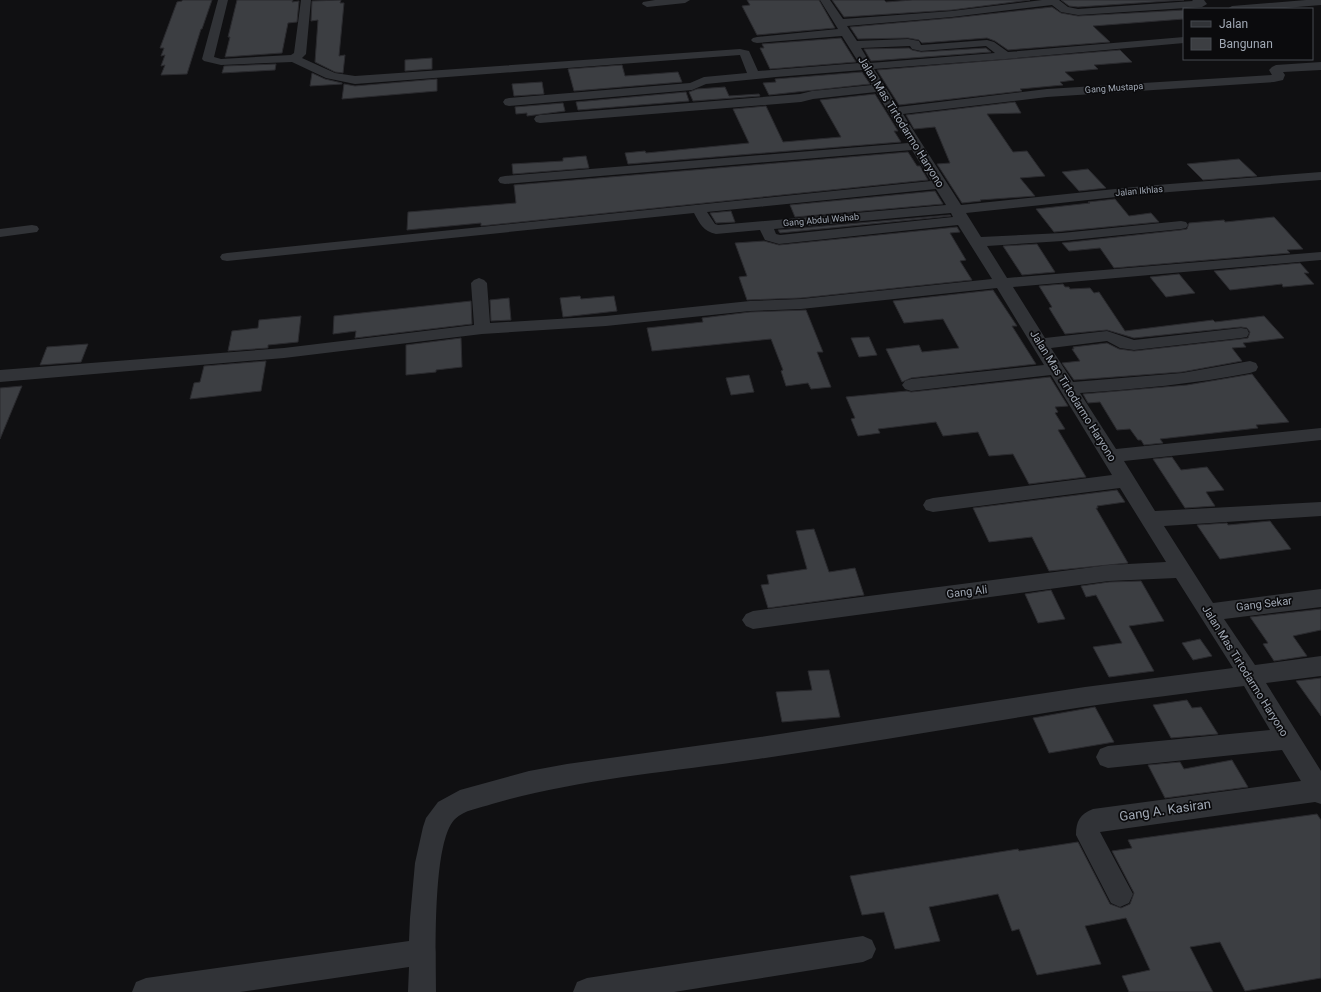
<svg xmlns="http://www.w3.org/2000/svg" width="1321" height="992" viewBox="0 0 1321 992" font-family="Roboto,sans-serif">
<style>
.building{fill:#3c3e42;stroke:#2a2a2e}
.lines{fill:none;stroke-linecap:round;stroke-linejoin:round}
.minor{fill:#313337;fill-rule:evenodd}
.labels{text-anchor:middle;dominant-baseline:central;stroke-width:3.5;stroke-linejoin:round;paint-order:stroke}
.far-street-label{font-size:9px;fill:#a0a8b4;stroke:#0b0b0d}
.street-label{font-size:11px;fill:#a0a8b4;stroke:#0b0b0d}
.near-street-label{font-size:13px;fill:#a0a8b4;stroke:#0b0b0d}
</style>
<rect width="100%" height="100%" fill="#101012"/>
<g class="building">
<path d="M183 0H212L202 29H201L187 74 161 75 165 65 161 66 165 55 161 56 164 48H160L177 2 182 1Z"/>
<path d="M237 0H293L292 2 299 1 297 22 288 23 282 53 225 57 230 37H228Z"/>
<path d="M341 0 340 3H344L339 56 345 55 343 73 335 72 315 62 318 20 311 21 312 1Z"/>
<path d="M747 0H819L835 28 757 35 742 6 750 5Z"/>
<path d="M832 0H884L886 2 912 0H1030L952 10 844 17Z"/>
<path d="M1061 0H1184L1078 7 1069 6Z"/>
<path d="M1052 7 1061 13 1078 16 1184 10V19L1093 26 1110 42 1008 50 995 41 987 38 922 43 919 40 908 38 858 39 850 27 952 18Z"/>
<path d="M841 38 856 62 770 69 760 48H764L762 44Z"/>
<path d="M909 48 912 50 921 52 986 48 991 52 871 61 864 49Z"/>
<path d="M1120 50 1132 62 1094 65 1098 69 1065 72 1074 80 1060 82 1063 85 1020 89 1022 91 899 105 877 70Z"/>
<path d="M432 58V69L405 71V60Z"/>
<path d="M276 64 275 70 222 73 224 66Z"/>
<path d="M622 65 625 76 678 72 682 82 574 91 568 69Z"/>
<path d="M862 72 870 84 769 95 763 83 776 82 775 79Z"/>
<path d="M312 73 325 79 342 83V84L310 86Z"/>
<path d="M437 79V91L342 99 344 84 355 86Z"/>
<path d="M542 82 544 94 514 96 512 84Z"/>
<path d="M725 87 729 96 759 94 760 96 693 101 689 92 697 89Z"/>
<path d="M686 92 689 101 578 110 576 102Z"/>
<path d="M875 94 898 131H894L901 142 628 164 625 153 645 151 646 153 749 143 733 109 766 106 783 142 841 137 820 100Z"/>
<path d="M1015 102 1021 113 987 114 1013 152 1027 151 1045 176 1020 178 1035 196 980 200 981 201 962 203 937 164 950 163 935 127 914 129 906 115Z"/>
<path d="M563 103 565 111 527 116V113L516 114 515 107Z"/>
<path d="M908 152 917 166H920L928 180 481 226V223L407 230 408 212 516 203 514 185Z"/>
<path d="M586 156 589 168 513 174 512 164 563 161V158Z"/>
<path d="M1239 159 1257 176 1203 180 1187 164Z"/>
<path d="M1088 169 1106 188 1079 191 1062 172Z"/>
<path d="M935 191 943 204 795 217 790 205Z"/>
<path d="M1115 199 1129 216 1151 213 1159 222 1054 232 1036 209 1090 203 1088 202Z"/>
<path d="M731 211 735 222 716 223 710 213Z"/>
<path d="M950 215 951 216 780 233 778 230Z"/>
<path d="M1274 217 1303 249 1287 250 1290 253 1114 268 1100 248 1069 251 1062 243 1181 230 1187 229 1189 223 1224 220 1225 222Z"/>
<path d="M957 227 960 232 950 233 966 260 960 261 972 280 801 298 747 300 739 277 747 276 735 243 764 241 779 245Z"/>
<path d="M1037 244 1055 272 1022 275 1003 246Z"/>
<path d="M1300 263 1309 273H1304L1314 284 1283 287 1282 284 1230 290 1214 271Z"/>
<path d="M1179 274 1195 293 1166 297 1150 277Z"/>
<path d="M1063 284 1065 287H1069L1070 289 1090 288 1094 293 1099 292 1125 331 1213 320 1215 322 1264 316 1284 338 1243 343 1246 347 1232 348 1242 361 1182 372 1074 380 1062 363 1080 361 1072 349H1074L1073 347 1107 343 1119 349 1134 351 1241 339 1248 338 1250 332 1247 328 1241 327 1134 338 1107 330 1065 334 1049 308 1052 307 1039 286Z"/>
<path d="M993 290 1017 326H1012L1036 364 911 378 902 382 886 349 919 345 922 352 959 348 943 319 904 323 893 301Z"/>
<path d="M580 296 581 299 614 296 617 311 563 317 560 298Z"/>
<path d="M509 298 511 320 491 321 490 300Z"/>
<path d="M471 301 472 324 355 338 356 331 333 334 334 316Z"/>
<path d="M806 310 823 352H817L831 387 811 389 808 383 786 386 781 371 783 370 771 339 652 351 647 328 703 322 702 318 750 312Z"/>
<path d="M301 316 298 342 268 345V348L228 351 232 331 258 328 259 320Z"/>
<path d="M869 337 877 355 859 357 851 338Z"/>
<path d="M461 338 462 367 436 370V372L406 375V345Z"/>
<path d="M88 344 81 362 40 365 47 347Z"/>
<path d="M266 361 261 391 190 399 194 383 200 382 204 366Z"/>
<path d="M1252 374 1289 422 1256 425 1258 428 1160 439 1163 443 1144 445 1141 440H1138L1130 429 1117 430 1100 402 1088 403 1083 394 1187 385Z"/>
<path d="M749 375 754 392 731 395 726 378Z"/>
<path d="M1050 377 1068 406 1055 407 1058 412 1055 413 1065 429 1058 430 1086 477 1029 484 1013 454 989 456 978 432 943 436 936 422 878 429 880 433 858 436 851 419 855 418 846 397 907 391 911 392Z"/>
<path d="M22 386 0 439V388Z"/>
<path d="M1172 457 1181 470 1207 467 1224 490 1206 492 1215 506 1185 508 1153 459Z"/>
<path d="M1117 490 1125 502 1097 506 1098 508H1096L1128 563 1049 571 1032 537 989 542 973 508Z"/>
<path d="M1270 521 1291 549 1220 559 1197 525 1227 523 1228 525Z"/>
<path d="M814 529 829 572 855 568 864 595 768 608 761 585 769 584 767 575 807 569 796 531Z"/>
<path d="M1141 581 1164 621 1129 626 1154 671 1109 677 1093 647 1122 643 1096 595 1086 597 1081 586 1109 582Z"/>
<path d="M1051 590 1065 619 1038 623 1025 594Z"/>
<path d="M1321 609V630L1293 636 1307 656 1274 661 1263 644 1268 643 1250 617Z"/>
<path d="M1200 639 1212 656 1193 660 1182 643Z"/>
<path d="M829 670 840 717 782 722 776 692 812 690 808 671Z"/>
<path d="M1321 678V716L1296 681Z"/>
<path d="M1187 700 1192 708 1201 707 1218 734 1171 738 1153 705Z"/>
<path d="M1095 707 1114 742 1049 753 1033 718Z"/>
<path d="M1232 760 1248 787 1165 798 1148 765 1180 762 1184 769Z"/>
<path d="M1317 814 1321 820V978L1245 991 1220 942 1190 947 1213 992H1129L1122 976 1150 970 1126 918 1085 926 1101 964 1037 975 1019 929 1012 931 998 894 929 907 940 941 895 949 884 912 862 915 850 876 1018 849 1019 851 1078 842 1110 904 1121 908 1130 904 1134 893 1112 851 1132 848 1128 840Z"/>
</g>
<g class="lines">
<g class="minor">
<path d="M218 0H228L214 57 221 59 291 55 294 53 301 0H311L306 54 302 58 335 73 355 76 740 49 749 51 758 71 859 63 842 36 757 43 753 42 751 40 753 38 757 37 838 29 820 0H830L843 19 952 11 1042 0H1059L1068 7 1078 9 1193 1 1192 0H1204L1207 4 1202 7 1078 15 1061 12 1052 5 952 17 847 26 857 41 908 39 919 41 921 45 987 40 994 42 1008 52 1184 37V43L1006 59 874 69 898 107 1047 89 1272 75 1269 70 1272 67 1276 65 1321 62V70L1283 72 1285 75 1283 80 1274 82 1047 97 903 114 961 205 1144 186 1321 172V180L1144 194 966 213 981 237 1062 233 1181 221 1186 222 1188 225 1186 228 1181 229 1062 241 987 246 1007 278 1321 252V260L1013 287 1045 338 1107 331 1134 340 1241 328 1247 329 1249 333 1247 337 1241 338 1134 350 1120 348 1107 341 1051 348 1073 382 1182 373 1250 361 1256 363 1258 367 1256 371 1250 373C1194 384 1137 389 1080 393L1116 449 1321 428V440L1124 461 1155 511 1321 502V516L1164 526 1213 603 1321 589V607L1224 619 1255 665 1321 656V676L1266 683 1321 771V804L1315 802 1100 832 1133 894 1129 903 1120 907 1111 903 1076 835C1076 821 1080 814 1093 809L1301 781 1282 750 1108 768 1100 765 1096 757 1100 749 1108 746 1270 730 1244 686C1190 693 1137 699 1083 707 975 724 866 743 758 759 669 772 578 779 492 804 480 808 464 810 455 819 432 841 436 958 436 992H408L409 967 240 992H132L136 982 146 978 409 941 410 918 415 863 423 827 426 818 438 802 460 790 529 771 567 764 760 737 1085 687 1233 668 1176 578 1109 581 753 629 746 626 742 620 746 614 753 611 1109 565 1166 562 1120 488 933 512 926 510 923 505 926 500 933 498 1112 475 1051 375 911 391 905 389 902 385 905 381 911 379 1044 365 997 288 801 309 750 311 606 326 482 334 284 358 0 382V370L284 348 474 325 471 283 474 280 479 278 484 280 487 283 490 323 606 316 750 301 801 299 992 279 958 225 779 244 765 240 760 230 716 234C703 231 700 224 694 213L227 261 222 260 220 257 222 254 227 253 931 181 912 150 505 184 500 183 498 180 500 177 505 176 908 143 876 92 813 99 801 102 540 123 536 122 534 119 536 116 540 115 800 94 812 91 872 85 863 70 776 77 706 84 692 90 509 106 505 105 503 102 505 99 509 98 690 83 704 77 747 73 740 55 355 84 326 78 292 62 221 65 204 61 202 59ZM910 46 912 49 921 51 986 46 995 53 870 63 861 48ZM936 189 946 205 718 225 715 224 707 212ZM951 213 953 217 780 235 776 234 774 229Z"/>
<path d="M655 0H690L685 3 647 7 642 4 643 2Z"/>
<path d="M1306 0H1321V5L1273 9H1227L1232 6Z"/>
<path d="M32 225 37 226 39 229 37 232 0 237V229Z"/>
<path d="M863 936 872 940 876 949 872 958 863 962 674 992H573L577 982 587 978Z"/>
</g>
</g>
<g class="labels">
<g class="far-street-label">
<text transform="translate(1114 88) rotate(-4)">Gang Mustapa</text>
<text transform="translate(1139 191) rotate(-5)">Jalan Ikhlas</text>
<text transform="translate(821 220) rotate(-5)">Gang Abdul Wahab</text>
</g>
<g class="street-label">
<text transform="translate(901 122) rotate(58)">Jalan Mas Tirtodarmo Haryono</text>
<text transform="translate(1073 396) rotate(58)">Jalan Mas Tirtodarmo Haryono</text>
<text transform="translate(967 592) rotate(-7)">Gang Ali</text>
<text transform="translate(1264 604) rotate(-7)">Gang Sekar</text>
<text transform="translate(1245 671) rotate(58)">Jalan Mas Tirtodarmo Haryono</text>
</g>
<g class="near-street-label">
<text transform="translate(1165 810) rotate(-8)">Gang A. Kasiran</text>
</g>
</g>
<rect x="1183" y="8" width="130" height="52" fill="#0b0b0d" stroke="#474a50"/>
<rect x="1191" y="21" width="20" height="6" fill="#313337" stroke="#474a50"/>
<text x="1219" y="28" font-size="12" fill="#a0a8b4">Jalan</text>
<rect x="1191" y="38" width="20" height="12" fill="#3c3e42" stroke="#474a50"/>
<text x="1219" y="48" font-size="12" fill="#a0a8b4">Bangunan</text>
</svg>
